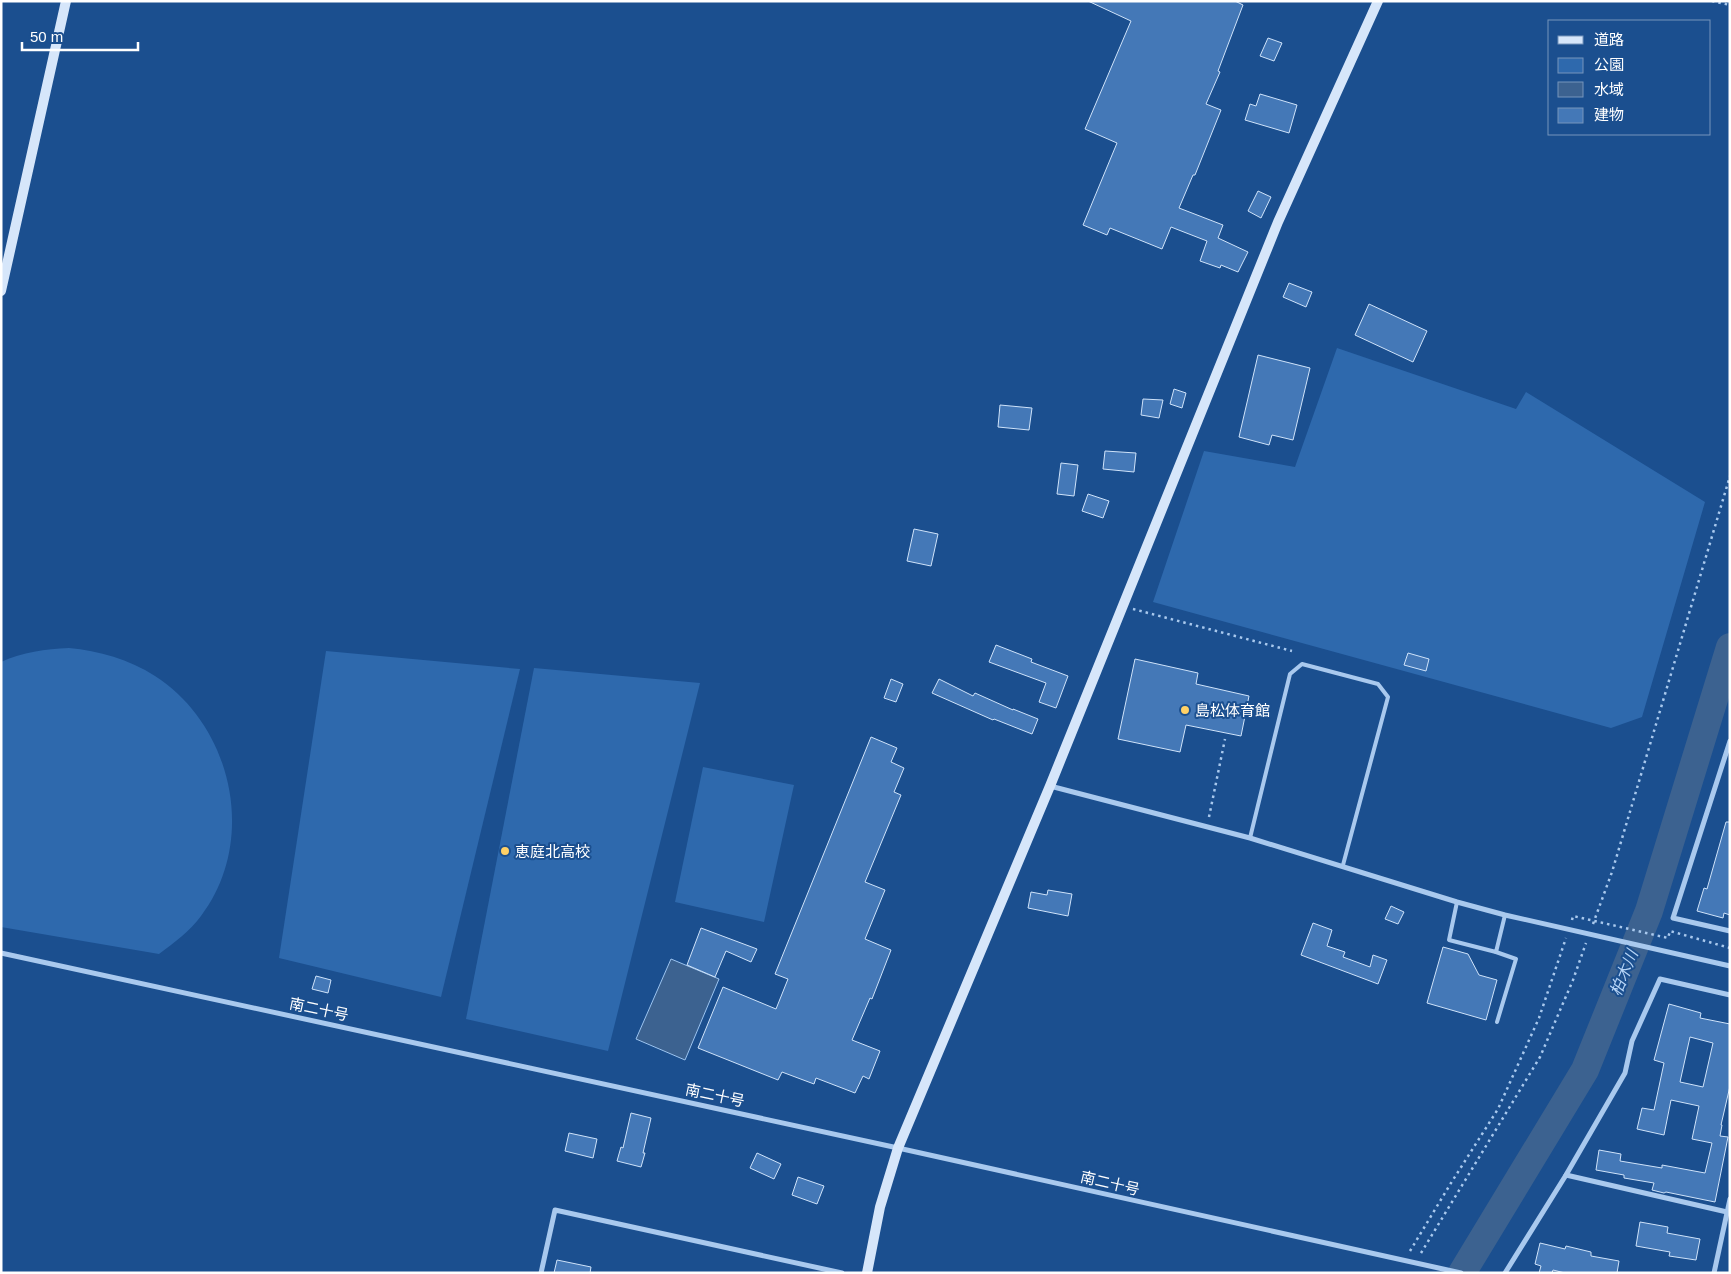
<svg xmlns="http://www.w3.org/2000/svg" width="1731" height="1274" viewBox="0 0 1731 1274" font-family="Arial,'Noto Sans JP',sans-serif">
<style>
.green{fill:#2e69ad}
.water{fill:#3c6290;stroke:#9cc4f0}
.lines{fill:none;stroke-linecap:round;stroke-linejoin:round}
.river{stroke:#3c6290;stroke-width:28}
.building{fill:#4478b7;stroke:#cfe3fa;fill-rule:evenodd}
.path{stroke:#a9c9ee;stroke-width:2.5;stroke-dasharray:2.5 4;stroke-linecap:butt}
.lane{stroke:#a9c9ee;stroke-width:4}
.street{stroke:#a9c9ee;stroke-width:5}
.secondary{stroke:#d6e6fa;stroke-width:10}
.poi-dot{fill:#ffd166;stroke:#1b4f8f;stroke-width:2}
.labels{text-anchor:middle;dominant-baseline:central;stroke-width:4;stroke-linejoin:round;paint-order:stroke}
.poi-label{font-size:15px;fill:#fff;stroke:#1b4f8f;text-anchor:start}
.street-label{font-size:15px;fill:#fff;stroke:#1b4f8f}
.water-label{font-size:16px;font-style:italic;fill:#b5d3f5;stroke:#1b4f8f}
</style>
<rect width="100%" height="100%" fill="#1b4f8f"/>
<g class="green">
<path d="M1337 348 1516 409 1526 392 1705 502 1642 717 1611 728 1153 602 1204 451 1295 467Z"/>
<path d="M69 648C99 651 129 659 155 676 233 726 258 841 201 916 190 931 174 943 159 954L1 927V662C23 652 45 649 69 648Z"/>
<path d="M326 651 520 669 441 997 279 958Z"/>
<path d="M534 668 700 683 608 1051 466 1019Z"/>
<path d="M703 767 794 785 764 922 675 902Z"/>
</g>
<path class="water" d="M671 959 719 979 685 1060 636 1039Z"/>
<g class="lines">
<path class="river" d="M1462 1273 1585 1070 1649 911 1730 647"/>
</g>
<g class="building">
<path d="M1088 1H1235L1243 5 1218 71 1220 72 1206 104 1221 110 1195 175H1193L1179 208 1223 225 1218 238 1248 252 1238 272 1221 265 1220 268 1200 261 1207 241 1171 227 1162 249 1110 228 1107 235 1083 225 1117 143 1085 129 1131 21Z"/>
<path d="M1268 38 1282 43 1274 61 1260 56Z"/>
<path d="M1260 94 1297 105 1289 133 1245 120 1250 104 1256 106Z"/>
<path d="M1258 191 1271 197 1261 218 1248 211Z"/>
<path d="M1289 283 1312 292 1306 307 1283 297Z"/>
<path d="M1369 304 1427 331 1413 362 1355 335Z"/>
<path d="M1258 355 1310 368 1293 440 1272 435 1269 445 1239 437Z"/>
<path d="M1174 389 1186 393 1182 408 1170 404Z"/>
<path d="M1143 399 1163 400 1159 418 1141 415Z"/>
<path d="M1000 405 1032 408 1029 430 998 427Z"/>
<path d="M1105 451 1136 453 1134 472 1103 469Z"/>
<path d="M1061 463 1078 465 1074 496 1057 494Z"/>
<path d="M1088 494 1109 501 1103 518 1082 511Z"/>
<path d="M914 529 938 534 931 566 907 561Z"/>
<path d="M996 645 1032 659 1031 662 1068 676 1056 708 1039 702 1046 683 989 662Z"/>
<path d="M1408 653 1429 659 1426 671 1404 665Z"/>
<path d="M1135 659 1198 673 1196 684 1249 696 1241 736 1186 725 1180 752 1118 739Z"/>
<path d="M891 679 903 684 896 702 884 698Z"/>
<path d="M939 679 973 696 975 693 1013 710V709L1038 719 1032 734 994 719 993 720 932 693Z"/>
<path d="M871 737 897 748 891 762 904 768 894 792 901 795 865 882 885 890 865 939 891 950 872 999 870 998 852 1040 880 1051 869 1079 863 1076 855 1093 816 1078 814 1084 782 1072 778 1080 698 1048 723 987 776 1009 788 979 775 974Z"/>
<path d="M1726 822H1730V915L1724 913 1723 918 1697 911 1704 888 1707 889Z"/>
<path d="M1048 890 1072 894 1068 916 1028 908 1031 892 1047 895Z"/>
<path d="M1391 906 1404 912 1398 924 1385 919Z"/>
<path d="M1313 923 1332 930 1327 946 1345 952 1343 957 1370 967 1373 955 1387 960 1378 984 1301 955Z"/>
<path d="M701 928 757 949 751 962 726 951 715 977 687 965Z"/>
<path d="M1443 947 1468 954 1479 975 1497 980 1486 1020 1427 1003Z"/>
<path d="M316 976 331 980 328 993 312 989Z"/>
<path d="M1669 1004 1701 1013 1700 1018 1730 1024V1086L1721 1125H1722L1720 1136 1728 1137 1715 1202 1666 1192 1664 1193 1652 1190 1654 1183 1624 1178V1175L1596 1170 1599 1150 1621 1154 1620 1161 1662 1168V1165L1705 1173 1712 1143 1692 1139 1699 1106 1671 1100 1664 1135 1637 1129 1642 1108 1654 1110 1664 1063 1654 1060ZM1690 1037 1713 1043 1703 1087 1680 1082Z"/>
<path d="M631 1113 651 1118 643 1153H645L641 1167 617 1161 621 1147 623 1148Z"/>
<path d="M569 1133 597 1139 593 1158 565 1151Z"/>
<path d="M757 1153 781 1164 774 1179 750 1168Z"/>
<path d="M798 1177 824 1186 817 1204 792 1195Z"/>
<path d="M1640 1222 1668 1227 1667 1233 1700 1239 1696 1260 1669 1256 1670 1252 1636 1246Z"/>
<path d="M1540 1243 1565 1249 1566 1246 1591 1252V1256L1619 1261 1617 1273H1565L1553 1270 1552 1273H1539L1541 1266 1535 1264Z"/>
<path d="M557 1260 591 1267 590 1273H554Z"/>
</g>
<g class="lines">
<g class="path">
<path d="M1712 1 1730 5"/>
<path d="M1133 609 1292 651"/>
<path d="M1209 817 1225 739"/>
<path d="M1572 920 1573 916 1668 938 1670 931 1730 948"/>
<path d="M1593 924 1612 872 1730 476"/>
<path d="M1410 1251 1451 1183 1498 1109 1539 1018 1566 938"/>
<path d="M1421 1253 1540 1057 1573 980 1586 943"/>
</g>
<g class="lane">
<path d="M1250 838 1290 674 1302 664 1378 684 1388 697 1343 865"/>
<path d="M1457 902 1449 940 1496 952 1505 915"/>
<path d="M1496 952 1516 959 1497 1022"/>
</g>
<g class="street">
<path d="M1730 741 1673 918 1730 931"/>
<path d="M1050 786 1250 838 1457 902 1505 915 1730 966"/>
<path d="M1 953 898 1148 1461 1273"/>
<path d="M1566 1175 1727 1212"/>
<path d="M541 1273 555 1210 842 1273"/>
<path d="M1505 1273 1566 1175 1625 1073 1632 1041 1660 979 1730 995"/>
<path d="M1714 1273 1730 1199"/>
</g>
<g class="secondary">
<path d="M1 291 66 1"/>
<path d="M867 1273 880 1207 898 1148 1050 786 1278 222 1378 1"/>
</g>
</g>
<g class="poi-dot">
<circle cx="1185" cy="710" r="5"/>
<circle cx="505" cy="851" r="5"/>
</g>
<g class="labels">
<g class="poi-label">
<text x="1195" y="710">島松体育館</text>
<text x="515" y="851">恵庭北高校</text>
</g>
<g class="street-label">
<text transform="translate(319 1009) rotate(12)">南二十号</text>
<text transform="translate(715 1095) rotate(12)">南二十号</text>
<text transform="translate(1110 1183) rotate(13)">南二十号</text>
</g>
<g class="water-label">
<text transform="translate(1624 973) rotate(-68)">柏木川</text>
</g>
</g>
<rect width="1731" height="1274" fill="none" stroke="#ffffff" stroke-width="5"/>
<rect x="1548" y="20" width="162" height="115" fill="#1b4f8f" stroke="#7695bc"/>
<rect x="1558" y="36" width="25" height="8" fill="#d6e6fa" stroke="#7695bc"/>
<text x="1594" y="45" font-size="15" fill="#ffffff">道路</text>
<rect x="1558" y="58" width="25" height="15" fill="#2e69ad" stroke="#7695bc"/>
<text x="1594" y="70" font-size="15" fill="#ffffff">公園</text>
<rect x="1558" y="82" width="25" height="15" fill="#3c6290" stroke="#7695bc"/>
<text x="1594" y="95" font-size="15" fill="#ffffff">水域</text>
<rect x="1558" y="108" width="25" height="15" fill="#4478b7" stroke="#7695bc"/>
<text x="1594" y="120" font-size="15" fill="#ffffff">建物</text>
<path d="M22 42v8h116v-8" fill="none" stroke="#ffffff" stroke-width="2.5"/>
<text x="30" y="42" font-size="15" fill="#ffffff" stroke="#1b4f8f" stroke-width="4" paint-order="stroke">50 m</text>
</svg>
